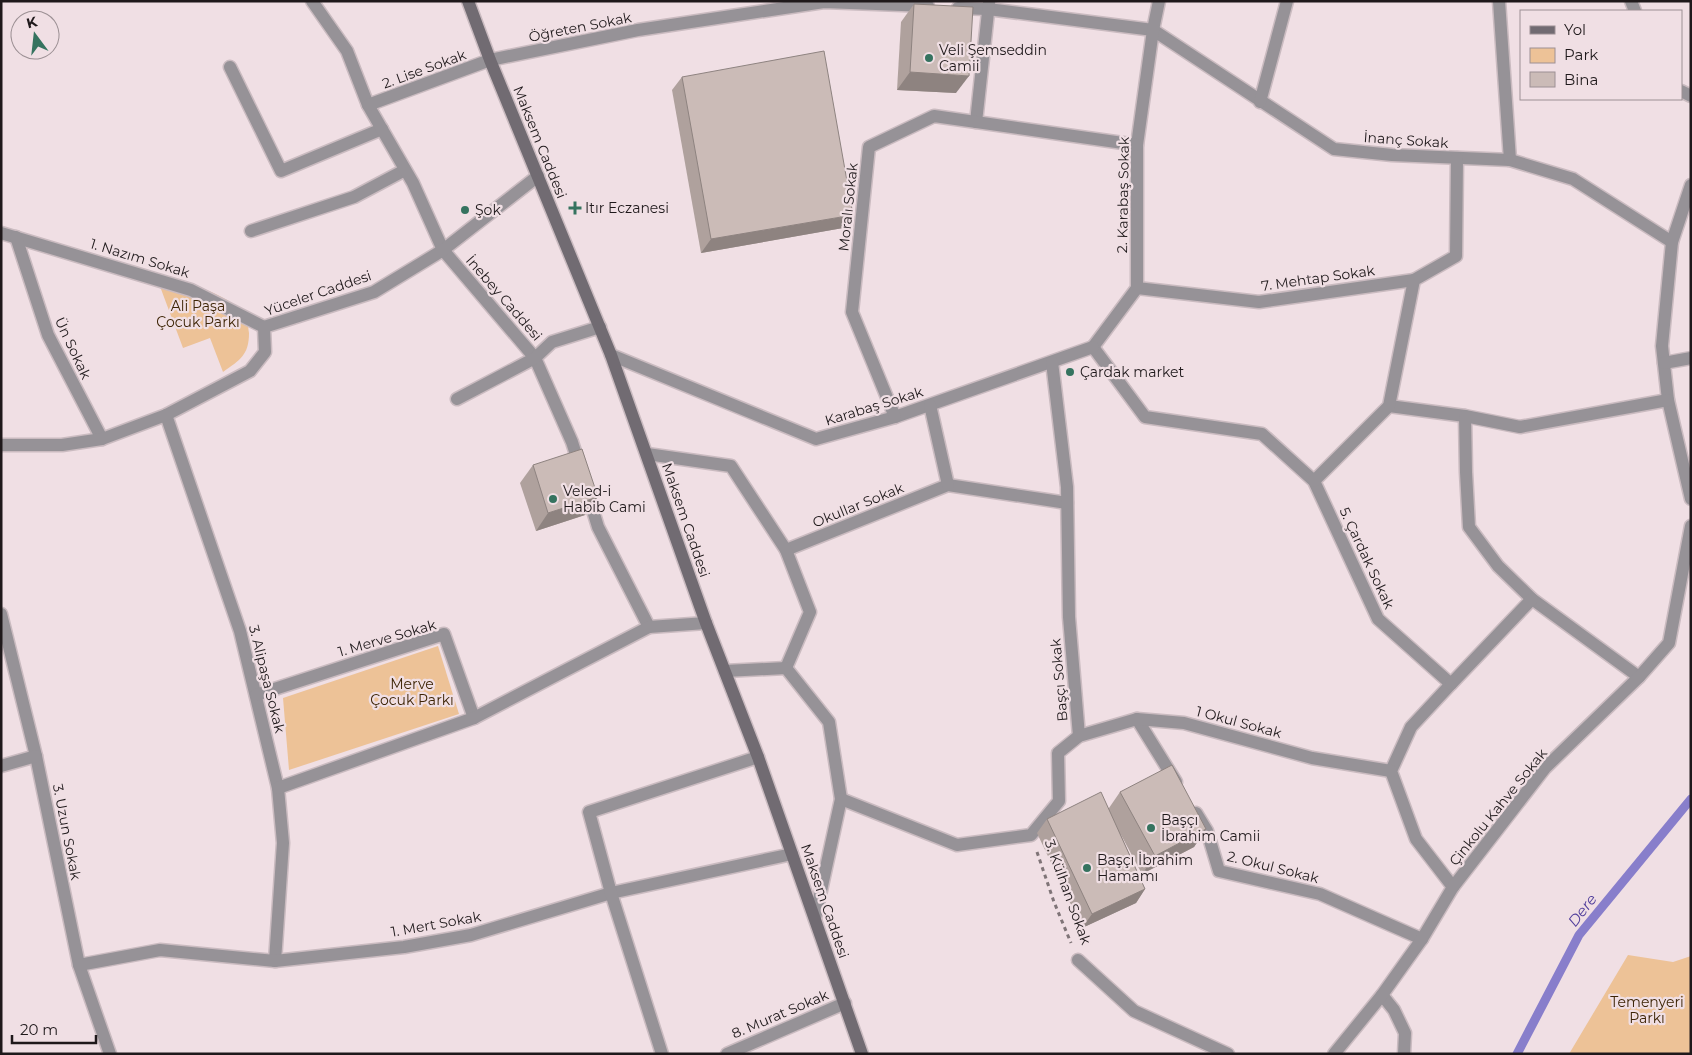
<svg xmlns="http://www.w3.org/2000/svg" width="1692" height="1055" viewBox="0 0 1692 1055" font-family="Montserrat,sans-serif">
<style>
.green{fill:#edc297}
.lines{fill:none;stroke-linecap:round;stroke-linejoin:round}
.stream{stroke:#887ecb;stroke-width:9}
.pedestrian-casing{stroke:#cabbc0;stroke-width:15}
.minor-casing{stroke:#cabbc0;stroke-width:15}
.tertiary-casing{stroke:#cabbc0;stroke-width:15}
.secondary-casing{stroke:#cabbc0;stroke-width:15}
.path{stroke:#7f7477;stroke-width:3;stroke-dasharray:4 4;stroke-linecap:butt}
.pedestrian{stroke:#969297;stroke-width:12}
.minor{stroke:#969297;stroke-width:12}
.tertiary{stroke:#969297;stroke-width:12}
.secondary{stroke:#716b72;stroke-width:12}
.wall{fill:#afa19d}
.shaded-wall{fill:#8e8380}
.building{fill:#cbbbb7;stroke:#8e8380}
.poi-dot{fill:#35735f;stroke:#f0dfe4;stroke-width:2}
.labels{text-anchor:middle;dominant-baseline:central;stroke-width:4.5;stroke-linejoin:round;paint-order:stroke}
.street-label{font-size:14px;fill:#1f191b;stroke:#f0dfe4}
.poi-label{font-size:14px;fill:#1f191b;stroke:#f0dfe4;text-anchor:start}
.park-label{font-size:14px;fill:#3d2405;stroke:#f0dfe4}
.water-label{font-size:15px;font-style:italic;fill:#53409c;stroke:#f0dfe4}
</style>
<rect width="100%" height="100%" fill="#f0dfe4"/>
<g class="green">
<path d="M155 273C182 282 227 292 245 315 248 319 248 327 249 333 249 355 240 360 223 372L210 338 183 348Z"/>
<path d="M438 646 459 714 289 770 283 698Z"/>
<path d="M1628 955 1673 962 1691 956V1054H1569Z"/>
</g>
<g class="lines">
<path class="stream" d="M1517 1054 1579 935 1691 799"/>
<g class="pedestrian-casing">
<g id="pedestrian">
<path d="M230 67 281 171 382 129"/>
<path d="M251 231 354 197 405 170"/>
<path d="M786 550 948 485 1067 503"/>
</g>
</g>
<g class="minor-casing">
<g id="minor">
<path d="M312 1 347 51 368 105 413 183 443 250 535 358 572 442 580 467"/>
<path d="M1631 1 1635 11"/>
<path d="M958 8 988 9 1153 30 1334 149 1392 155 1510 160 1573 179 1672 242"/>
<path d="M1681 91 1691 96"/>
<path d="M1260 102 1287 1"/>
<path d="M368 105 490 60 638 30 824 2 928 6"/>
<path d="M976 122 989 3"/>
<path d="M1691 185 1672 242 1662 346 1668 400 1691 499"/>
<path d="M1 233 191 290 264 327"/>
<path d="M16 237 48 335 102 439"/>
<path d="M1137 288 1259 302 1414 280"/>
<path d="M1093 347 1145 417 1262 434 1314 481 1378 619 1451 684 1411 727 1391 771 1416 839 1453 887"/>
<path d="M1093 347 1137 288V145L1153 30 1159 1"/>
<path d="M611 355 816 439 895 417 1093 347"/>
<path d="M1052 362 1067 487 1069 617 1079 736"/>
<path d="M1664 363 1691 358"/>
<path d="M457 399 535 358 552 342 600 327"/>
<path d="M930 405 948 485"/>
<path d="M1389 406 1465 416 1520 427 1668 400"/>
<path d="M166 415 240 631 278 788 283 843 275 961"/>
<path d="M1465 416 1466 472 1469 527 1498 566 1532 599 1639 677"/>
<path d="M895 417 852 312 869 147 934 116 1137 145"/>
<path d="M1 445H62L102 439 166 415 250 371 265 352 264 327 374 292 443 250 538 176"/>
<path d="M647 454 731 466 786 550 810 612 786 668"/>
<path d="M1314 481 1389 406 1414 280 1456 256 1457 158"/>
<path d="M587 491 598 527 649 627"/>
<path d="M1 614 36 756 79 965 110 1054"/>
<path d="M725 671 786 668 829 722 841 799 815 918"/>
<path d="M1451 684 1532 599"/>
<path d="M256 695 444 634 474 718"/>
<path d="M1137 719 1176 782"/>
<path d="M1 766 36 756"/>
<path d="M278 788 474 718 649 627 706 623"/>
<path d="M841 799 957 845 1031 835 1059 801 1058 753 1079 736 1137 719 1184 723 1312 758 1391 771"/>
<path d="M1196 813 1207 831 1219 871 1320 894 1422 939"/>
<path d="M1078 960 1134 1011 1228 1054"/>
<path d="M79 965 160 950 275 961 404 947 471 935 611 893 792 854"/>
<path d="M1382 995 1394 1010 1405 1033 1404 1054"/>
<path d="M662 1054 611 893 589 812 758 757"/>
<path d="M727 1054 845 1003"/>
<path d="M1334 1054 1382 995 1422 939 1453 887 1545 768 1639 677 1669 643 1691 526"/>
</g>
</g>
<g class="tertiary-casing">
<path id="tertiary" d="M1499 1 1510 160"/>
</g>
<g class="secondary-casing">
<path id="secondary" d="M468 1 490 60 611 355 706 623 758 757 862 1054"/>
</g>
<path class="path" d="M1037 852 1054 902 1071 943"/>
<use href="#pedestrian" class="pedestrian"/>
<use href="#minor" class="minor"/>
<use href="#tertiary" class="tertiary"/>
<use href="#secondary" class="secondary"/>
</g>
<g class="wall">
<path d="M914 4 956 93 897 90 901 22Z"/>
<path d="M682 77 843 228 701 253 672 90Z"/>
<path d="M533 465 585 515 536 531 520 483Z"/>
<path d="M1120 792 1206 829 1194 847 1142 874 1120 833 1145 889 1136 903 1082 928 1037 833 1047 819 1109 808Z"/>
</g>
<g class="shaded-wall">
<path d="M910 72 969 76 956 93 897 90Z"/>
<path d="M853 215 843 228 701 253 711 239Z"/>
<path d="M598 497 585 515 536 531 548 513Z"/>
<path d="M1206 829 1194 847 1142 874 1155 856Z"/>
<path d="M1145 889 1136 903 1082 928 1092 914Z"/>
</g>
<g class="building">
<path d="M914 4 973 7 969 76 910 72Z"/>
<path d="M824 51 853 215 711 239 682 77Z"/>
<path d="M582 449 598 497 548 513 533 465Z"/>
<path d="M1172 765 1206 829 1155 856 1120 792Z"/>
<path d="M1101 792 1145 889 1092 914 1047 819Z"/>
</g>
<g class="poi-dot">
<circle cx="929" cy="58" r="5"/>
<path d="M572.5 200.5h5v5h5v5h-5v5h-5v-5h-5v-5h5z"/>
<circle cx="465" cy="210" r="5"/>
<circle cx="1070" cy="372" r="5"/>
<circle cx="553" cy="499" r="5"/>
<circle cx="1151" cy="828" r="5"/>
<circle cx="1087" cy="868" r="5"/>
</g>
<g class="labels">
<g class="street-label">
<text transform="translate(580 27) rotate(-11)">Öğreten Sokak</text>
<text transform="translate(424 69) rotate(-20)">2. Lise Sokak</text>
<text transform="translate(1406 140) rotate(4)">İnanç Sokak</text>
<text transform="translate(540 142) rotate(68)">Maksem Caddesi</text>
<text transform="translate(1123 195) rotate(-89)">2. Karabaş Sokak</text>
<text transform="translate(848 207) rotate(-84)">Moralı Sokak</text>
<text transform="translate(140 258) rotate(17)">1. Nazım Sokak</text>
<text transform="translate(1318 278) rotate(-8)">7. Mehtap Sokak</text>
<text transform="translate(318 293) rotate(-19)">Yüceler Caddesi</text>
<text transform="translate(504 298) rotate(49)">İnebey Caddesi</text>
<text transform="translate(73 348) rotate(65)">Ün Sokak</text>
<text transform="translate(874 406) rotate(-17)">Karabaş Sokak</text>
<text transform="translate(858 505) rotate(-22)">Okullar Sokak</text>
<text transform="translate(686 520) rotate(71)">Maksem Caddesi</text>
<text transform="translate(1367 558) rotate(65)">5. Çardak Sokak</text>
<text transform="translate(387 638) rotate(-16)">1. Merve Sokak</text>
<text transform="translate(267 679) rotate(76)">3. Alipaşa Sokak</text>
<text transform="translate(1059 680) rotate(-95)">Başçı Sokak</text>
<text transform="translate(1239 722) rotate(15)">1 Okul Sokak</text>
<text transform="translate(1498 807) rotate(-51)">Çinkolu Kahve Sokak</text>
<text transform="translate(67 832) rotate(79)">3. Uzun Sokak</text>
<text transform="translate(1273 867) rotate(14)">2. Okul Sokak</text>
<text transform="translate(1068 892) rotate(70)">3. Külhan Sokak</text>
<text transform="translate(825 901) rotate(71)">Maksem Caddesi</text>
<text transform="translate(436 924) rotate(-10)">1. Mert Sokak</text>
<text transform="translate(780 1014) rotate(-23)">8. Murat Sokak</text>
</g>
<g class="poi-label">
<text x="939" y="50">Veli Şemseddin<tspan x="939" dy="16">Camii</tspan></text>
<text x="585" y="208">Itır Eczanesi</text>
<text x="475" y="210">Şok</text>
<text x="1080" y="372">Çardak market</text>
<text x="563" y="491">Veled-i<tspan x="563" dy="16">Habib Cami</tspan></text>
<text x="1161" y="820">Başçı<tspan x="1161" dy="16">İbrahim Camii</tspan></text>
<text x="1097" y="860">Başçı İbrahim<tspan x="1097" dy="16">Hamamı</tspan></text>
</g>
<g class="park-label">
<text x="198" y="306">Ali Paşa<tspan x="198" dy="16">Çocuk Parkı</tspan></text>
<text x="412" y="684">Merve<tspan x="412" dy="16">Çocuk Parkı</tspan></text>
<text x="1647" y="1002">Temenyeri<tspan x="1647" dy="16">Parkı</tspan></text>
</g>
<g class="water-label">
<text transform="translate(1582 910) rotate(-52)">Dere</text>
</g>
</g>
<rect width="1692" height="1055" fill="none" stroke="#1f191b" stroke-width="5"/>
<rect x="1520" y="10" width="162" height="90" fill="#f0dfe4" stroke="#9c9094"/>
<rect x="1530" y="26" width="25" height="8" fill="#716b72" stroke="#9c9094"/>
<text x="1564" y="35" font-size="15" fill="#1f191b">Yol</text>
<rect x="1530" y="48" width="25" height="15" fill="#edc297" stroke="#9c9094"/>
<text x="1564" y="60" font-size="15" fill="#1f191b">Park</text>
<rect x="1530" y="72" width="25" height="15" fill="#cbbbb7" stroke="#9c9094"/>
<text x="1564" y="85" font-size="15" fill="#1f191b">Bina</text>
<g transform="translate(35 35) rotate(345)"><circle r="24" fill="#f0dfe4" stroke="#9c9094"/>
<path d="M0-4L9 19L0 12L-9 19Z" fill="#35735f"/>
<text y="-8" font-size="14" font-weight="bold" text-anchor="middle" fill="#1f191b">K</text>
</g>
<path d="M12 1035v8h84v-8" fill="none" stroke="#1f191b" stroke-width="2.5"/>
<text x="20" y="1035" font-size="15" fill="#1f191b" stroke="#f0dfe4" stroke-width="4" paint-order="stroke">20 m</text>
</svg>
